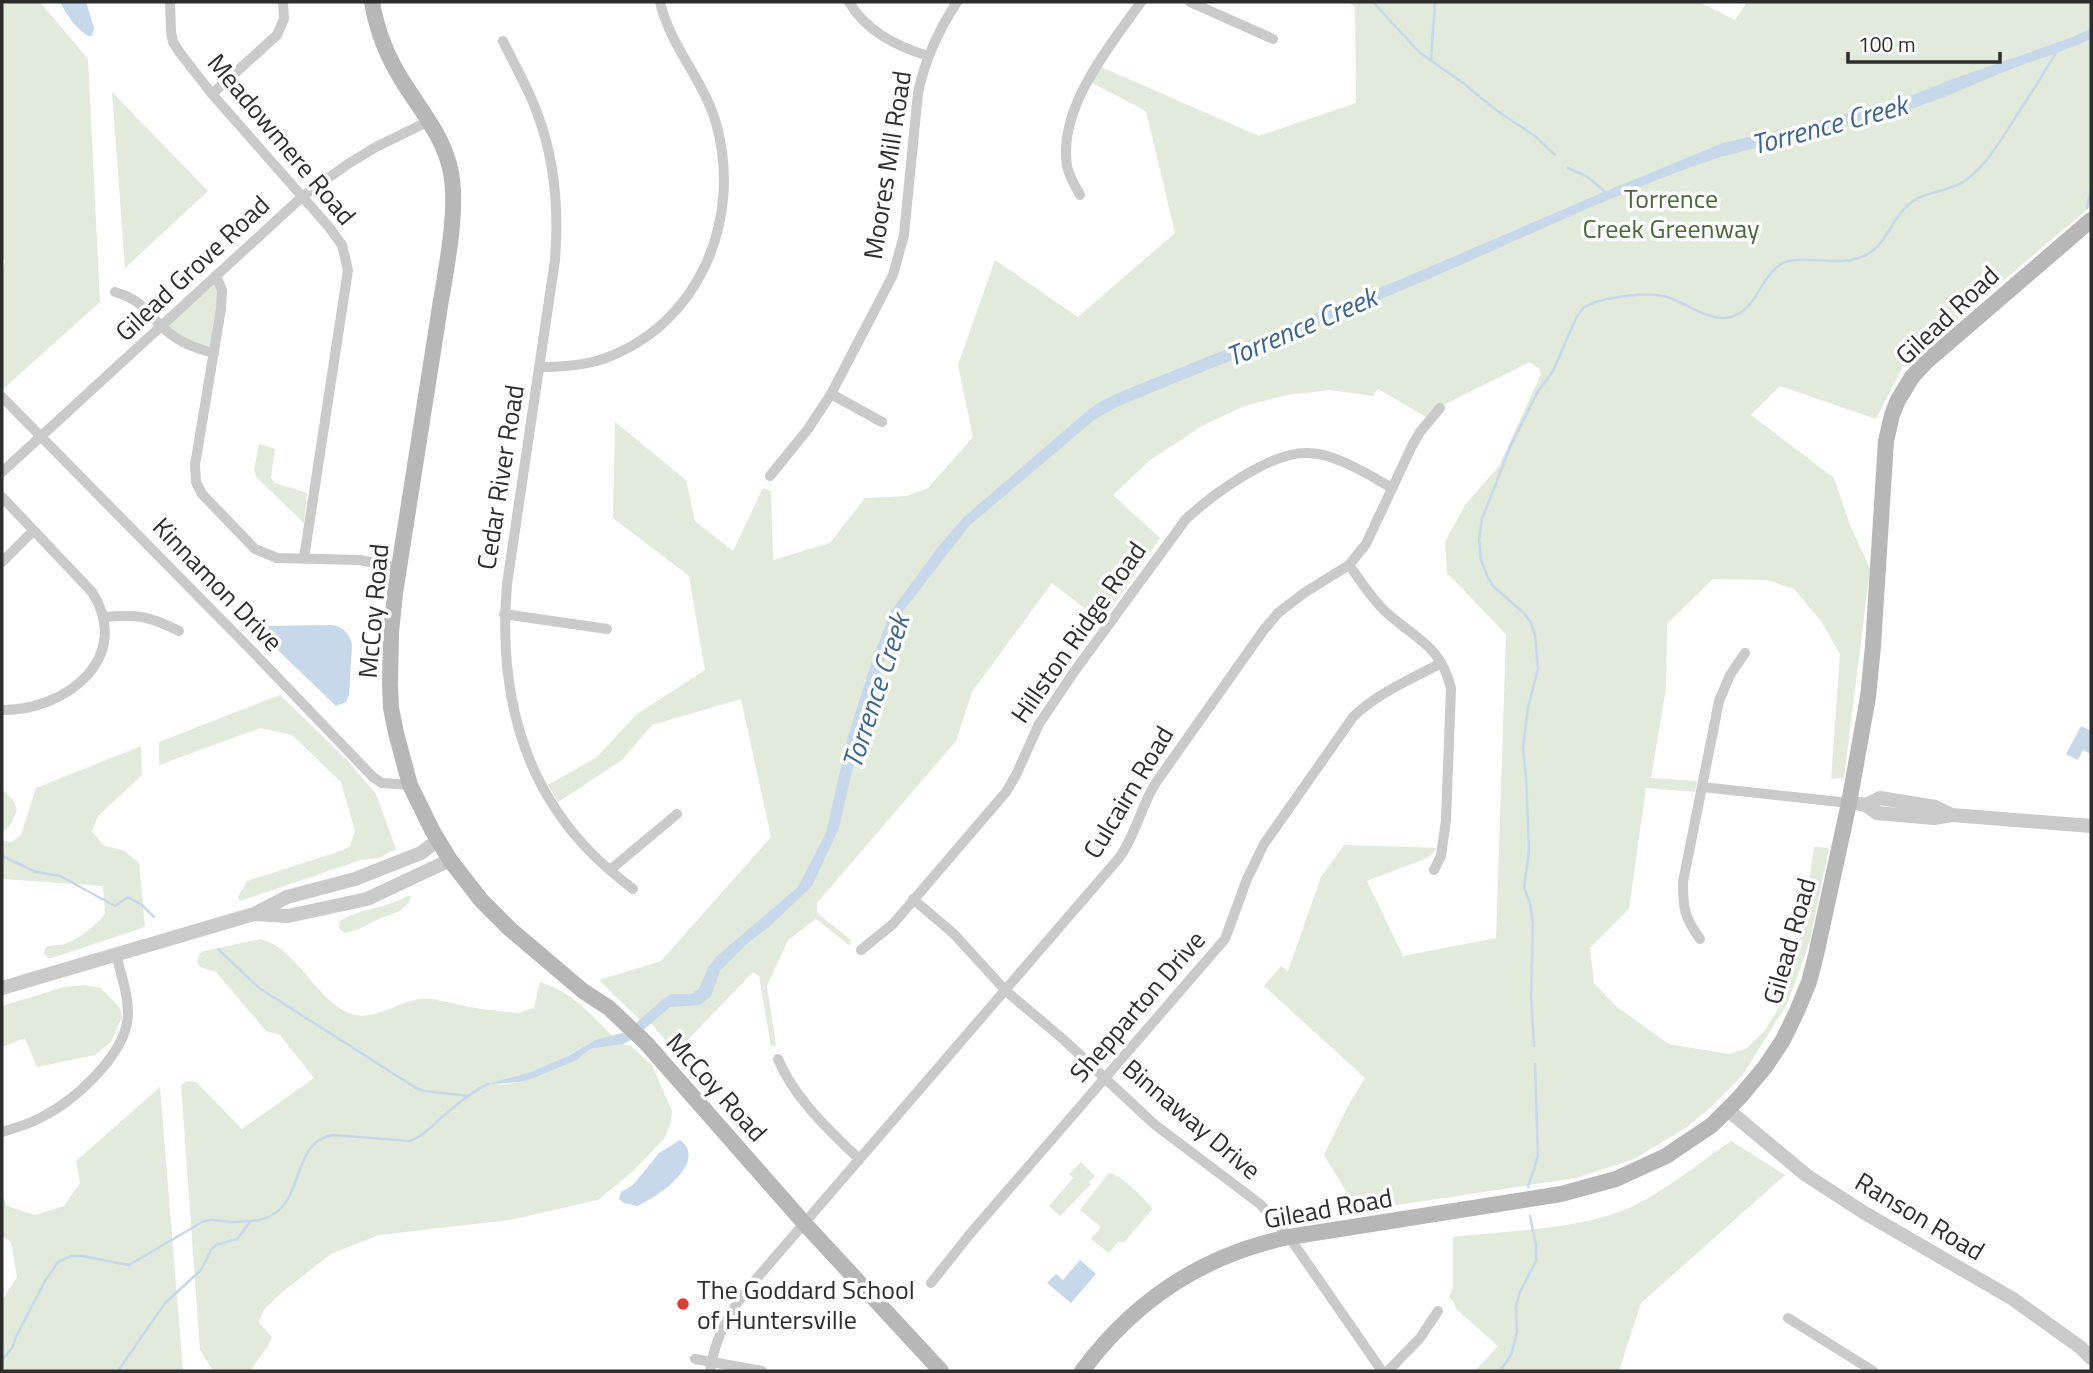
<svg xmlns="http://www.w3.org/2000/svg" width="2093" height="1373" viewBox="0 0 2093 1373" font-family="'Titillium Web',sans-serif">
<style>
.green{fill:#e1eadb}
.water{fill:#c7d8ea}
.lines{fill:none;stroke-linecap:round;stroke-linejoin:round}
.stream{stroke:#c7d8ea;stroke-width:2.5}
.minor{stroke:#cacaca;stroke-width:10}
.tertiary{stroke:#cacaca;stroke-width:14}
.secondary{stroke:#b7b7b7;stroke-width:16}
.poi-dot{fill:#df3e34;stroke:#fff;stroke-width:2.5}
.labels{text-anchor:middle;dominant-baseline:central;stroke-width:7;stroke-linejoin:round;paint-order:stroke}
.street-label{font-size:26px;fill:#2d2d2d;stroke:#fff}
.park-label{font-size:26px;fill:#4b673c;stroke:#fff}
.poi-label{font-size:26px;fill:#2d2d2d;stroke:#fff;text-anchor:start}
.water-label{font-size:28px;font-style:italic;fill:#3e648c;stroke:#fff}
</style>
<rect width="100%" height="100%" fill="#fff"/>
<g class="green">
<path d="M2 2H40L88 59 100 302 3 389 2 275 5 261 2 255Z"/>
<path d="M1348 2H1699L1735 20 1747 2H2091V206L1903 366 1876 419 1780 386 1751 415 1834 478 1850 525 1870 569 1844 778 1831 779 1840 654 1821 621 1794 589 1767 580 1713 579 1667 624 1666 688 1651 778 1697 781 1695 792 1646 788 1629 909 1590 948 1594 983 1617 1007 1669 1044 1729 1054 1747 1048 1765 1030 1780 1006 1797 950 1805 910 1814 847 1829 848 1810 941 1787 1004 1742 1076 1710 1108 1684 1129 1634 1159 1576 1178 1358 1211 1324 1155 1347 1108 1365 1078 1264 986 1281 966 1288 971 1321 877 1344 845 1438 848 1427 858 1367 881 1403 956 1496 938 1506 635 1502 630 1447 573 1445 542 1465 505 1499 466 1541 374 1539 368 1530 362 1435 409 1428 418 1378 389 1373 396 1330 390 1287 395 1244 406 1202 426 1150 460 1113 495 1160 538 1102 622 1052 583 972 692 956 741 817 903V913L851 940 850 946 816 919 788 940 767 986 776 1045 771 1047 759 976 753 972 676 1052 645 1017 641 1021 599 980 661 961 771 837 741 699 652 725 622 760 558 802 548 785 597 757 637 714 705 670 689 576 613 518 615 422 686 480 695 521 733 551 763 488 771 491 773 560 830 543 865 498 907 496 928 488 973 437 958 365 995 260 1078 317 1175 233 1146 111 1092 83 1101 67 1259 136 1356 103 1355 7Z"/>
<path d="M112 92 208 191 125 268Z"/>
<path d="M216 276 222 290 214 353 162 326Z"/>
<path d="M259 444 275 449 271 478 275 483 307 493 304 523 256 477 254 470Z"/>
<path d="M280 695 348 761 376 794 396 849 379 858 361 860 240 901 238 897 247 881 344 850 350 846 355 831 341 782 292 735 260 728 159 765V742Z"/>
<path d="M141 746 142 775 98 816 92 831 103 845 125 851 139 863 145 927 52 958H48L44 953 45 948C52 943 59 947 67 943 82 937 95 926 105 914L103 886 2 879V841L12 842 21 835 36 788Z"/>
<path d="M2 789 13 800 17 810 10 826 2 832Z"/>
<path d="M407 896H411L409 903 400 911 381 918 359 929 345 933 339 928 340 921C361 908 386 909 407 896Z"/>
<path d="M261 939C298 950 312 994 346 1012 371 1025 398 1000 423 999 434 998 444 1002 455 1004 476 1009 498 1011 519 1013L534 1008 540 982C573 992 589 1014 613 1036L595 1040 555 1063 499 1085 520 1082 534 1078 577 1060 590 1049 623 1044 631 1046 652 1065 672 1111 671 1122 664 1139 633 1171 598 1200 510 1220 379 1235 331 1254 281 1293 263 1311 259 1323 272 1337 268 1346 250 1371H213L200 1350 181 1085 188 1081 196 1082 242 1129 314 1078 280 1035 266 1031 216 972 200 967 197 962 199 955 204 951Z"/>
<path d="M85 985 101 988 120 1008 122 1017 111 1042 95 1055 37 1067 25 1038 2 1047V1006L64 987Z"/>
<path d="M160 1087 183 1371H2V1301L17 1277 11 1242 2 1236V1194L7 1206 35 1215 64 1206 80 1183 76 1161Z"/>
<path d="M1731 1141 1785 1175 1641 1303 1619 1371H1475L1498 1346 1456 1309 1454 1303 1449 1297 1453 1288V1237C1506 1231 1586 1229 1633 1206 1668 1189 1699 1163 1731 1141Z"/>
<path d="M1081 1162 1095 1176 1089 1182 1091 1184 1060 1216 1049 1206 1073 1178 1069 1174Z"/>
<path d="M1109 1173C1124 1176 1140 1196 1151 1206L1152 1210 1124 1242H1118L1109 1253 1091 1239 1101 1227 1080 1210Z"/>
</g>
<g class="water">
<path d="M60 2H86L94 28 92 36H88C74 27 67 15 60 2Z"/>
<path d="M2091 28V39C2064 52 2034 60 2006 71 1972 85 1940 100 1905 111L1720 157C1621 190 1526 237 1431 278 1327 323 1221 364 1117 407L1094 420 969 526 904 610 896 624 860 737 839 828 812 886 769 927 748 943 720 971 711 996 700 1005 670 1007 633 1039 623 1044 590 1049 577 1060 534 1078 520 1082 488 1084 531 1072 568 1056 595 1040 626 1032 662 1000 671 994H691L699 989 708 968 716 957 798 887 817 850 826 833 848 736 874 655 891 611 939 546 963 518 1087 411 1103 400 1125 390 1406 277 1604 192 1723 143 1895 102 1953 79 2073 37Z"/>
<path d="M332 625C343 626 351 635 352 646L349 695 346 702 336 706 257 630 260 626Z"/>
<path d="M2081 726 2091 731V754L2083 750 2078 760 2066 754Z"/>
<path d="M680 1140C709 1162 657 1198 637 1206L624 1203 619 1199 621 1192 633 1185 659 1153Z"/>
<path d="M1080 1260 1096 1274 1071 1303 1047 1283 1056 1274 1063 1280Z"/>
</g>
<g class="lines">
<g class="stream">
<path d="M1373 2 1419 52 1463 83 1496 110 1535 136 1555 155"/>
<path d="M1431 60 1435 2"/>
<path d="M1568 168 1588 177 1605 192"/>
<path d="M2087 208 2091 187"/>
<path d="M2 856 36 872 60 876 115 906 128 897 142 905 154 917"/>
<path d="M218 949 259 988 416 1088 424 1091 469 1096"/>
<path d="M1534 1046 1531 995 1533 923 1530 903 1524 888 1529 851 1526 776 1523 748 1528 707 1538 669 1535 635 1531 623 1525 614 1494 587 1488 578 1481 560 1479 540 1482 519 1511 445 1537 393 1553 371 1577 316C1581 311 1583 307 1588 305 1606 297 1649 291 1667 297 1687 303 1710 323 1731 317 1757 310 1760 277 1781 264 1797 254 1835 266 1859 258 1887 248 1888 223 1908 205 1924 190 1949 193 1966 180 1987 164 1998 144 2012 123 2027 99 2043 75 2057 51"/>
<path d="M1528 1187 1538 1156 1535 1064"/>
<path d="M2 1360 12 1348 16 1337 45 1281 58 1262 71 1256H82L129 1265 202 1222C212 1218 219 1221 229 1222 241 1222 262 1222 272 1215 304 1197 293 1141 333 1135L410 1141C423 1136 431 1127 442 1117 456 1105 471 1092 488 1084"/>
<path d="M118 1371 165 1303 201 1270 211 1250 216 1245 237 1239 251 1221"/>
<path d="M1500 1371 1511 1355 1517 1333 1516 1306 1520 1292 1536 1261V1245L1530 1216"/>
</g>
<g class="minor">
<path d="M170 2 171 32 173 42 180 53 212 94 329 227 342 245 348 270 304 558"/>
<path d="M849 2C866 31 896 46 928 56"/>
<path d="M1190 2 1273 39"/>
<path d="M503 41C514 64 527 86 536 110 555 158 559 209 555 260L507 584C499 679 516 770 582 843 597 860 615 875 633 889"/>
<path d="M212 94 277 35 284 19 283 2"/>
<path d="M1080 195C1075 186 1069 176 1067 166 1058 107 1110 46 1141 2"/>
<path d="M216 276 222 290 221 309 195 465 196 482 202 494 255 549 277 558 360 560 399 568"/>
<path d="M115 292C145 301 146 313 168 332 181 343 197 349 214 353"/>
<path d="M540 367C561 367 582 366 603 359 700 325 743 218 716 123 703 79 670 46 660 2"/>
<path d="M831 394 882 422"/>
<path d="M2 397 256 655 373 777 382 783 410 785"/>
<path d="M2 472 303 196 348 164 376 147 429 121"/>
<path d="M770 476 808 429 831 394 893 275 904 235 918 93C925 59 938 31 957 2"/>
<path d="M2 497 92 592C134 658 65 711 2 710"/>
<path d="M2 562 33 531"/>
<path d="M1349 565C1361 581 1372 600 1387 613 1417 640 1440 645 1451 688L1446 820 1441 856 1434 870"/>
<path d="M504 614 607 629"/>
<path d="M104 617C138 614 149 616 179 631"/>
<path d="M1702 787 1849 803"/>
<path d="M610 870 677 814"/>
<path d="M913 899 954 934 1006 991 1064 1040 1154 1124 1260 1204 1289 1237 1382 1371"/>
<path d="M1700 939C1684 917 1683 908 1683 882L1719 701 1730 675 1745 653"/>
<path d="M861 950 893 924 1006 792 1016 775 1039 724 1074 672 1186 519C1212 495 1271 451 1308 453 1337 454 1367 474 1392 488"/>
<path d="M778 1059C794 1098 829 1130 859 1159"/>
<path d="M2 1132C15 1128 30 1124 42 1117 74 1101 120 1059 127 1023 131 1001 121 976 116 954"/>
<path d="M931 1283 970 1234 1225 939 1247 879 1264 844 1353 717C1377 693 1412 679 1441 663"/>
<path d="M1788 1318 1873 1371"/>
<path d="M695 1359 762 1371"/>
<path d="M710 1371C714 1341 727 1316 745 1292L1119 858C1136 835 1141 805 1157 781L1263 631 1278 613 1304 593 1349 565 1366 544 1412 446 1420 432 1440 408"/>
<path d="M1388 1371 1420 1338 1438 1311"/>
</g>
<g class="tertiary">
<path d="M1860 804 1866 805 1880 798 1935 807 1952 815"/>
<path d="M1866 805 1877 813 1934 818 1952 815 2091 826"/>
<path d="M255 914 288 916 367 899 450 860"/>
<path d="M2 988 254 914 287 897 355 879 421 853 438 840"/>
<path d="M1728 1110 1806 1175 1863 1212 2013 1299 2080 1347 2091 1358"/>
</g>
<g class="secondary">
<path d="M372 2C377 32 388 59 405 85 423 113 445 139 451 173 459 216 443 282 437 326 423 415 409 504 395 593L391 633 390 684 391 708 396 733 410 785 432 830 450 860 481 900 510 929 583 991 609 1008 646 1043 805 1224 941 1371"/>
<path d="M1082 1371C1134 1301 1202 1255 1289 1237L1561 1194 1616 1179 1666 1156 1712 1125 1739 1098 1765 1067 1783 1040 1797 1011 1809 982 1816 955 1849 803 1868 697 1873 646 1886 441 1892 415 1898 400 1912 377 1926 362 2091 220"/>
</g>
</g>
<circle class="poi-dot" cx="683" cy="1304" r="7"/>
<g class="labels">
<g class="street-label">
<text transform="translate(282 139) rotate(50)">Meadowmere Road</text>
<text transform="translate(887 165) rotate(-81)">Moores Mill Road</text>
<text transform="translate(192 268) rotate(-43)">Gilead Grove Road</text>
<text transform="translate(1947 315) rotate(-43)">Gilead Road</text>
<text transform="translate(500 477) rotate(-81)">Cedar River Road</text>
<text transform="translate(218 584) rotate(46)">Kinnamon Drive</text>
<text transform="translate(373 611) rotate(-85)">McCoy Road</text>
<text transform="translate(1078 632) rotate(-55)">Hillston Ridge Road</text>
<text transform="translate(1128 792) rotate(-59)">Culcairn Road</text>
<text transform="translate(1789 941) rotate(-74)">Gilead Road</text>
<text transform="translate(1137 1006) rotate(-49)">Shepparton Drive</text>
<text transform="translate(717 1087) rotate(48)">McCoy Road</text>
<text transform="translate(1192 1119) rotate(40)">Binnaway Drive</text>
<text transform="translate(1328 1208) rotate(-10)">Gilead Road</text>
<text transform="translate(1920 1216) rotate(31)">Ranson Road</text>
</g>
<g class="park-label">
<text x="1671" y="198">Torrence<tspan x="1671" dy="30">Creek Greenway</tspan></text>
</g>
<g class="poi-label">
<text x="697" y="1289">The Goddard School<tspan x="697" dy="30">of Huntersville</tspan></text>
</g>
<g class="water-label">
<text transform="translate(1829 124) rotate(-15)">Torrence Creek</text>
<text transform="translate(1301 326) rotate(-23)">Torrence Creek</text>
<text transform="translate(875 691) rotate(-72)">Torrence Creek</text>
</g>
</g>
<rect width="2093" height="1373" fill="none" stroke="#2d2d2d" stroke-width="7"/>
<path d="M1848 52v10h152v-10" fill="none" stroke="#2d2d2d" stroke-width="3.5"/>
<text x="1858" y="52" font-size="21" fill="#2d2d2d" stroke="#ffffff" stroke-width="5" paint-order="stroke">100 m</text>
</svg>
